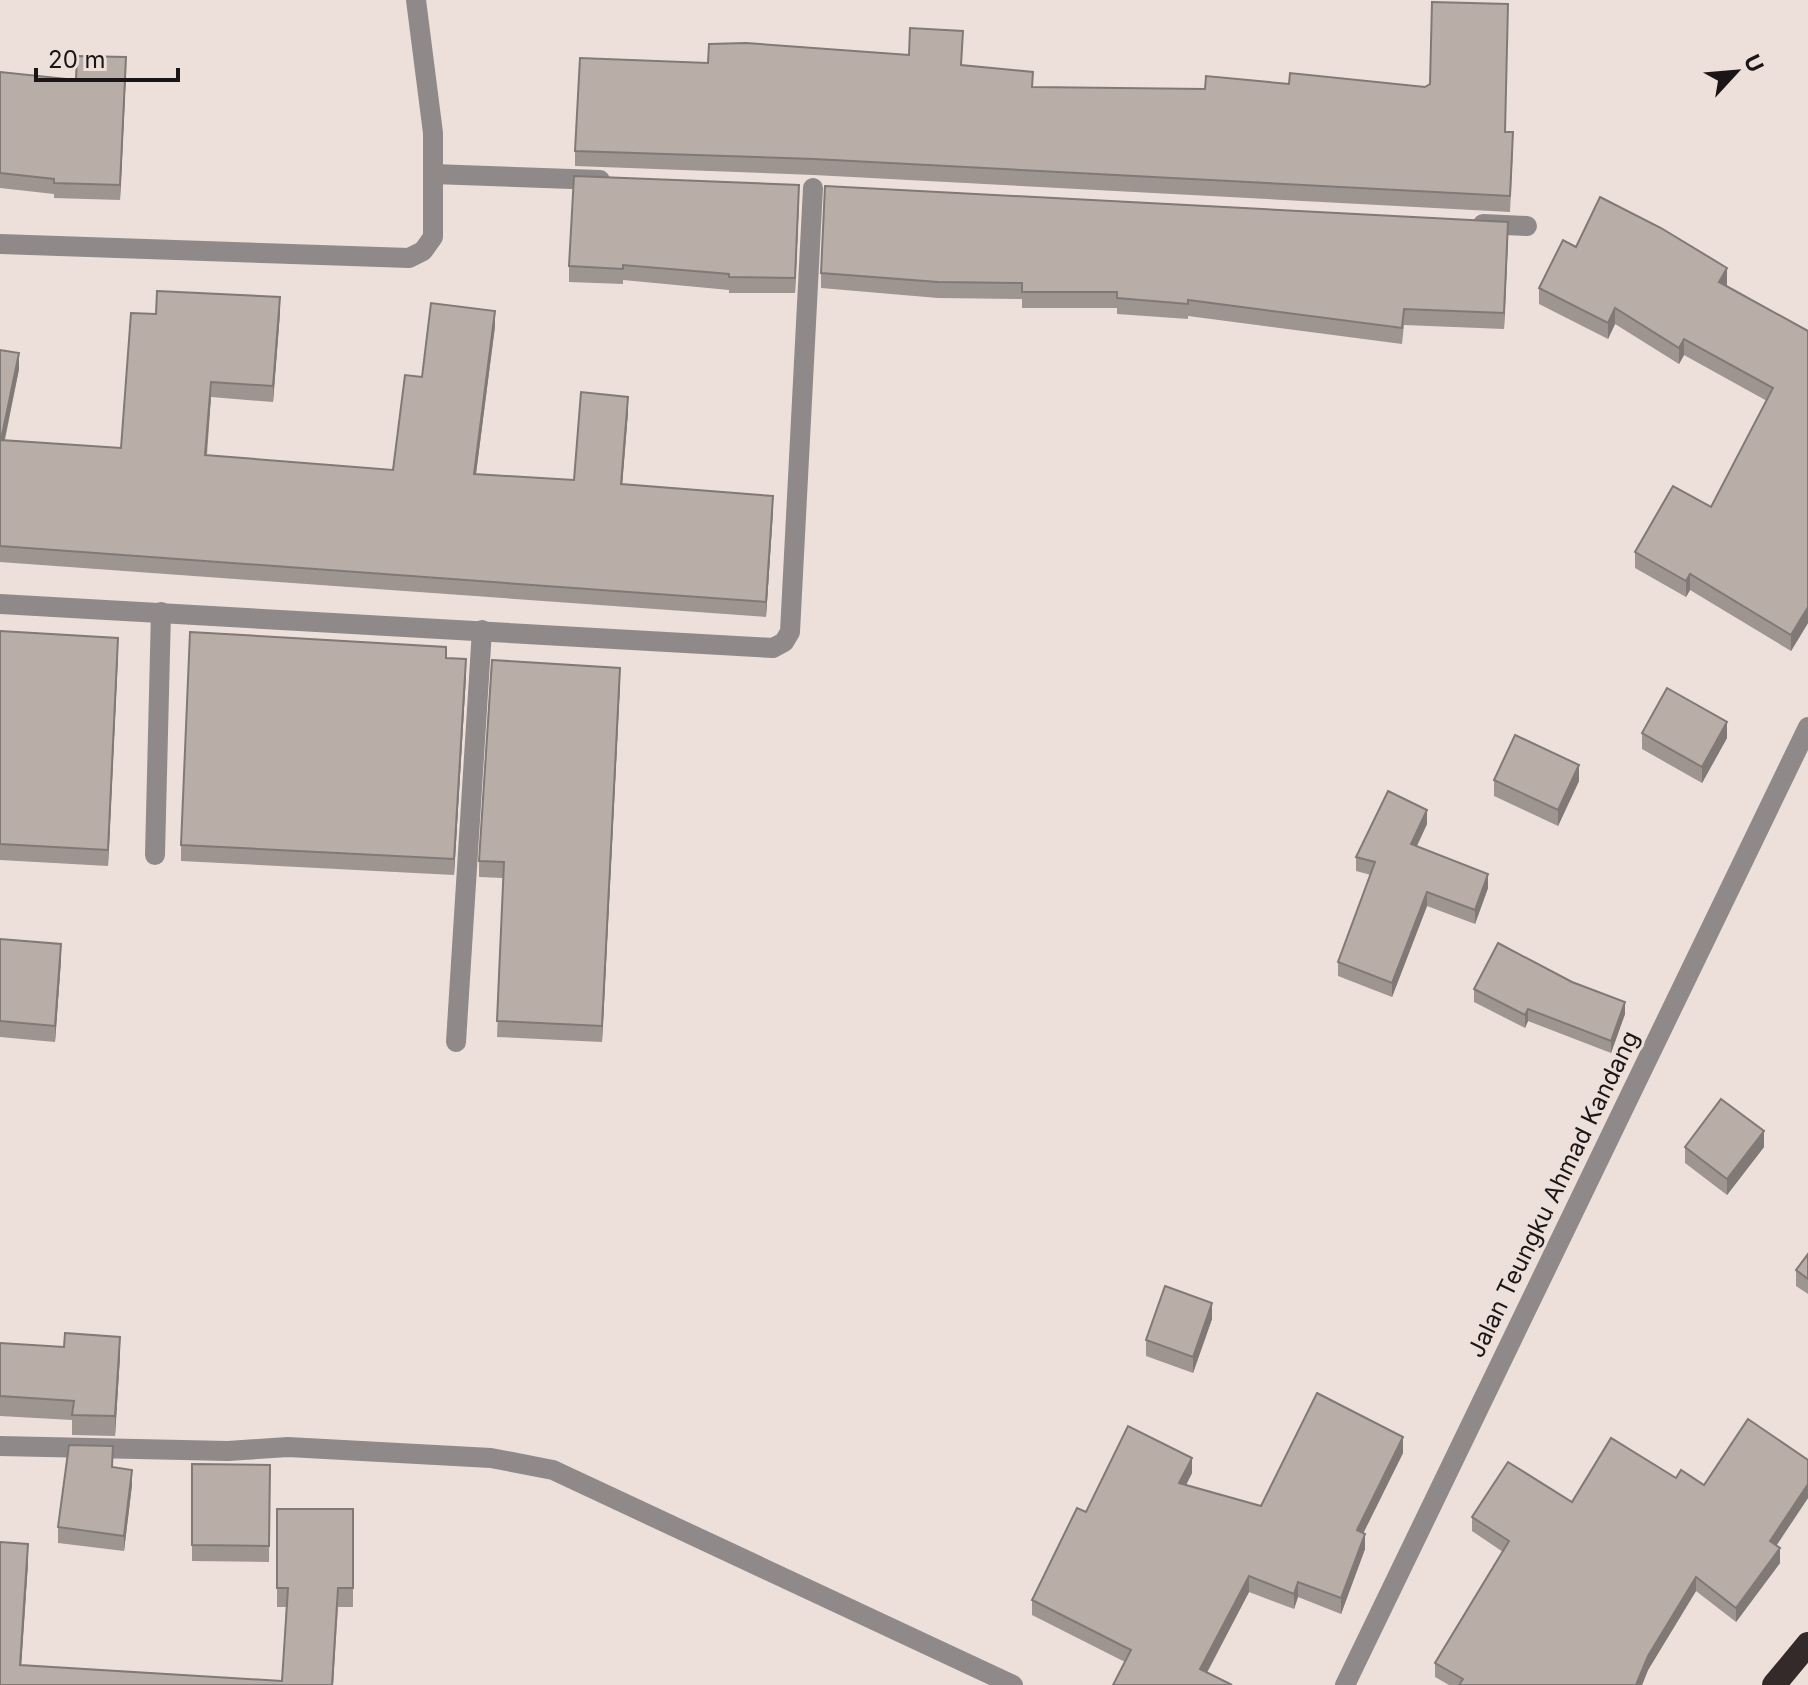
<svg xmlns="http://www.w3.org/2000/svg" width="1808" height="1685" viewBox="0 0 1808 1685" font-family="Inter,sans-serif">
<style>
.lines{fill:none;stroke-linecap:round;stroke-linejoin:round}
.minor{stroke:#8f8a89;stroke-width:20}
.highway{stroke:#342a29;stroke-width:24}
.wall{fill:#9e9590}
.shaded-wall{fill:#817975}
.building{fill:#b8ada7;stroke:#817975;stroke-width:2}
.labels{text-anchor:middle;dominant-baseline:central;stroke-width:6;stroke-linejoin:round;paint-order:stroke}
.street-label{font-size:24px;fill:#1b1615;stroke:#ede0db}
</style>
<rect width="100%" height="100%" fill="#ede0db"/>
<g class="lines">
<g class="minor">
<path d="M433 174 600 180"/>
<path d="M1483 224 1527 226"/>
<path d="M0 244 409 258 423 251 433 237V133L416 0"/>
<path d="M0 604 773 648 784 642 790 632 813 188"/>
<path d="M155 855 161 612"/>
<path d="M456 1042 482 630"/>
<path d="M0 1446 228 1451 288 1447 491 1458 553 1470 1013 1685"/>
<path d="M1345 1685 1808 727"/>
</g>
<path class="highway" d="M1774 1685 1808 1644"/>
</g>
<g class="wall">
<path d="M909 55 962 66 1033 87 1506 132 1513 148 1510 212 814 175 575 166V151L708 63Z"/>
<path d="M0 72 76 80 126 72 120 200 54 198V194L0 188Z"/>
<path d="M799 200 795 293H729V290L623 280V284L569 282V266Z"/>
<path d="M1508 238 1504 329 1404 325 1402 344 1188 316V319L1117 314V308H1022V299L938 298 821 288V273Z"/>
<path d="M1727 284 1726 286 1808 331V623L1791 651 1690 590 1686 597 1635 568V552L1711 507 1767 401 1684 355 1679 364 1615 324 1608 339 1539 304V288Z"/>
<path d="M280 313 273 402 211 397 207 455 393 470 422 377 495 326 476 474 574 480 628 412 622 484 773 511 766 617 0 562V350L19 369 5 440 121 448 156 314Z"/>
<path d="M0 631 118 654 108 866 0 860Z"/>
<path d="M446 658 466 675 454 875 181 861V845Z"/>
<path d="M620 684 602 1042 497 1037 503 878 479 877V861Z"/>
<path d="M1642 733 1727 738 1702 783 1642 749Z"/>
<path d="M1494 780 1579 781 1558 826 1494 796Z"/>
<path d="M1427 824 1417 846 1488 888 1475 924 1427 906 1392 997 1338 976V962L1371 875 1356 871V857Z"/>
<path d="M0 939 61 960 55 1042 0 1037Z"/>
<path d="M1474 989 1625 1014 1611 1053 1528 1021 1525 1028 1474 1002Z"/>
<path d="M1685 1147H1764L1727 1195 1685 1163Z"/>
<path d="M1808 1254V1294L1796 1286V1270Z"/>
<path d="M1212 1319 1193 1373 1146 1356V1340Z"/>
<path d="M0 1343 120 1356 115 1436 72 1435V1420L0 1416Z"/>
<path d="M1403 1453 1363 1533 1365 1549 1341 1614 1298 1597 1294 1609 1249 1592 1207 1673 1125 1662 1032 1615V1600L1086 1512 1192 1473 1186 1485 1261 1506Z"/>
<path d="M1808 1460V1498L1776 1546 1780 1563 1736 1622 1696 1591 1648 1670 1642 1685H1449L1435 1677V1663L1503 1552 1472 1531V1517L1572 1502 1676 1478 1704 1485Z"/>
<path d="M192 1464 270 1465 269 1562 192 1561Z"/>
<path d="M113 1467 132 1485 124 1551 58 1543V1527Z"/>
<path d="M277 1509H353V1607H338L333 1685H0L28 1563 21 1665 282 1681 286 1607H277Z"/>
</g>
<g class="shaded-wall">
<path d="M126 57V72L120 200V185Z"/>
<path d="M799 185V200L795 293V278Z"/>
<path d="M1508 222V238L1504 329V313Z"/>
<path d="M1727 268V284L1719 298V282Z"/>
<path d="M280 297V313L273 402V386Z"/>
<path d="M1615 308V324L1608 339V323Z"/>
<path d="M495 311V326L474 489V474Z"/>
<path d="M1684 339V355L1679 364V348Z"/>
<path d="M19 353V369L1 456V440Z"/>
<path d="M211 382V397L205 471V455Z"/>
<path d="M628 397V412L621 500V484Z"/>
<path d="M773 496V511L766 617V602Z"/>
<path d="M1690 574V590L1686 597V581Z"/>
<path d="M1808 607V623L1791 651V635Z"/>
<path d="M118 638V654L108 866V850Z"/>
<path d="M466 659V675L454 875V859Z"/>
<path d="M620 668V684L602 1042V1026Z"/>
<path d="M1727 722V738L1702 783V767Z"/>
<path d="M1579 765V781L1558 826V810Z"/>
<path d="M1427 810V824L1411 858V844Z"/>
<path d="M1488 874V888L1475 924V910Z"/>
<path d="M1427 892V906L1392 997V983Z"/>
<path d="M61 944V960L55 1042V1026Z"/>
<path d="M1625 1002V1014L1611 1053V1041Z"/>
<path d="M1528 1009V1021L1525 1028V1015Z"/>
<path d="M1764 1131V1147L1727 1195V1179Z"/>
<path d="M1212 1303V1319L1193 1373V1357Z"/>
<path d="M120 1337V1356L115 1436V1416Z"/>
<path d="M1403 1437V1453L1357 1546V1530Z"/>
<path d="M1192 1458V1473L1179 1499V1483Z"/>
<path d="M132 1470V1485L124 1551V1536Z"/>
<path d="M1808 1484V1498L1770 1555V1541Z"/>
<path d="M1365 1534V1549L1341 1614V1598Z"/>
<path d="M28 1544V1563L20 1684V1665Z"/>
<path d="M1780 1548V1563L1736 1622V1608Z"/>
<path d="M1249 1576V1592L1200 1685V1669Z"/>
<path d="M1696 1577V1591L1648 1670 1642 1685H1636L1648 1656Z"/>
<path d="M1298 1582V1597L1294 1609V1594Z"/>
<path d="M338 1588 333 1685H332Z"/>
</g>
<g class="building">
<path d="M1432 2 1508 4 1505 132H1513L1510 196 814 159 575 151 580 58 708 63 709 44 746 43 909 55 910 28 963 31 961 65 1033 72 1032 87 1205 89 1206 76 1289 84 1290 73 1425 87 1430 84Z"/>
<path d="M77 56 126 57 120 185 54 183V179L0 173V72L76 80Z"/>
<path d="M574 176 799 185 795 278 729 277V274L623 265V269L569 266Z"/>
<path d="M825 186 1508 222 1504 313 1404 309 1402 328 1188 300V304L1117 298V292H1022V283L938 282 821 273Z"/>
<path d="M1600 197 1661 228 1727 268 1719 282 1808 331V607L1791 635 1690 574 1686 581 1635 552 1673 486 1711 507 1773 388 1684 339 1679 348 1615 308 1608 323 1539 288 1563 240 1576 247Z"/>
<path d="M157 291 280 297 273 386 211 382 205 455 393 470 405 375 422 377 431 303 495 311 474 474 574 480 581 392 628 397 621 484 773 496 766 602 0 546V350L19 353 1 440 121 448 131 313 156 314Z"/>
<path d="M0 631 118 638 108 850 0 844Z"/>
<path d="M190 632 446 647V658L466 659 454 859 181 845Z"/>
<path d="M492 660 620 668 602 1026 497 1021 504 862 479 861Z"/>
<path d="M1667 688 1727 722 1702 767 1642 733Z"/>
<path d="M1515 735 1579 765 1558 810 1494 780Z"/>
<path d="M1388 791 1427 810 1411 844 1488 874 1475 910 1427 892 1392 983 1338 962 1375 862 1356 857Z"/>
<path d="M0 939 61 944 55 1026 0 1021Z"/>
<path d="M1498 943 1572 982 1625 1002 1611 1041 1528 1009 1525 1015 1474 989Z"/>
<path d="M1721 1099 1764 1131 1727 1179 1685 1147Z"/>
<path d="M1808 1254V1279L1796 1270Z"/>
<path d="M1165 1286 1212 1303 1193 1357 1146 1340Z"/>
<path d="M65 1333 120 1337 115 1416 72 1415 74 1401 0 1396V1343L64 1347Z"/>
<path d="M1317 1393 1403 1437 1357 1530 1365 1534 1341 1598 1298 1582 1294 1594 1249 1576 1200 1669 1232 1685H1113L1131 1650 1032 1600 1077 1508 1086 1512 1128 1426 1192 1458 1179 1483 1261 1506Z"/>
<path d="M1748 1419 1808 1460V1484L1770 1541 1780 1548 1736 1608 1696 1577 1648 1656 1636 1685H1459L1463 1679 1435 1663 1509 1541 1472 1517 1508 1462 1572 1502 1611 1438 1676 1478 1681 1470 1704 1485Z"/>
<path d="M69 1445 113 1446 112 1467 132 1470 124 1536 58 1527Z"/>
<path d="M192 1464 270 1465 269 1546 192 1545Z"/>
<path d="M277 1509H353V1588H338L332 1685H0V1542L28 1544 20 1665 282 1681 288 1588H277Z"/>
</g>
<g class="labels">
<g class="street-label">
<text transform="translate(1553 1194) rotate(-64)">Jalan Teungku Ahmad Kandang</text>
</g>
</g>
<g transform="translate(1736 72) rotate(64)" stroke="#ede0db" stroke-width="6" paint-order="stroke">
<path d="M0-6L14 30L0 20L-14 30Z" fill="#1b1615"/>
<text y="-12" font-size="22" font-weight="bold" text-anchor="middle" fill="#1b1615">U</text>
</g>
<path d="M36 68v12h142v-12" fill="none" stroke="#1b1615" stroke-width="4"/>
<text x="48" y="68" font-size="24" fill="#1b1615" stroke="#ede0db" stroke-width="6" paint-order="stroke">20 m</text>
</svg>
